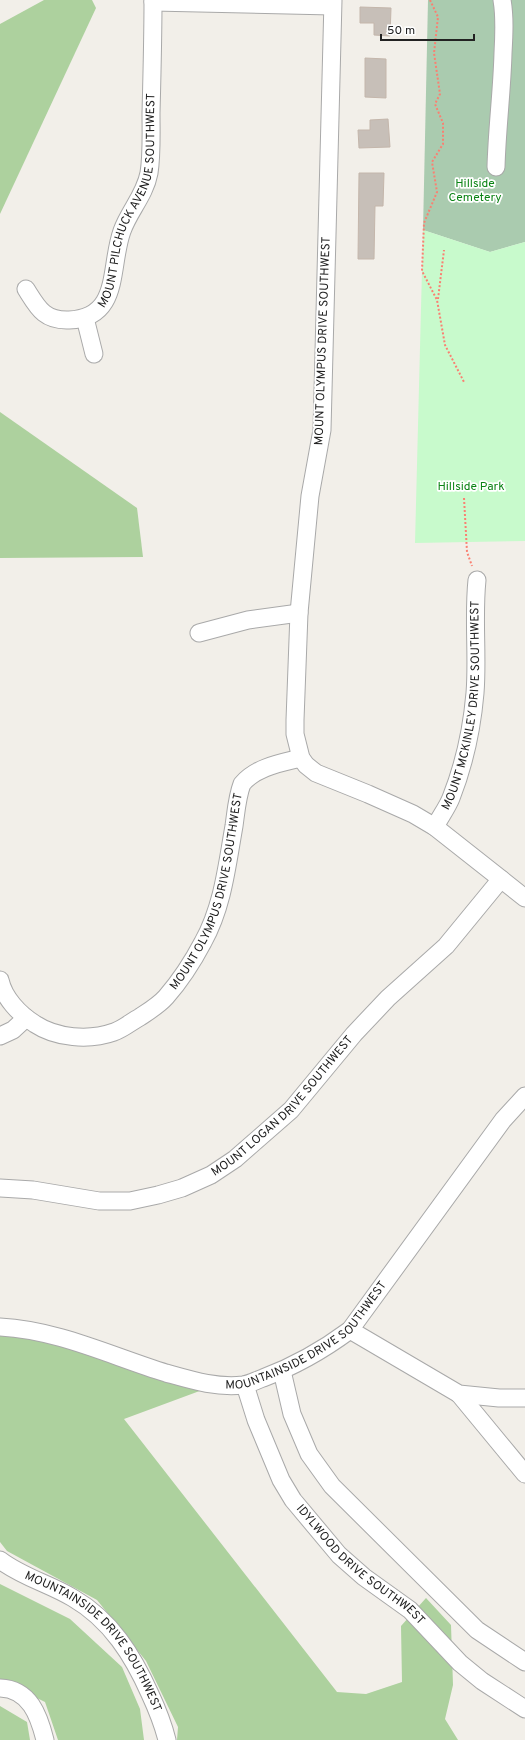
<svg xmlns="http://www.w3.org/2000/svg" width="525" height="1740" viewBox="0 0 525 1740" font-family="Overpass,sans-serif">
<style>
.forest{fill:#add19e}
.cemetery{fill:#aacbaf}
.park{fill:#c8facc}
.building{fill:#c7bfb8;stroke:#c4b6ab}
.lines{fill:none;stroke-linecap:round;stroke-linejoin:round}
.minor-casing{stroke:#a9a9a9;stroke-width:19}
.path{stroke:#fa8072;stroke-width:2;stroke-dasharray:2 2;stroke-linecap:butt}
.minor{stroke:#fff;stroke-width:17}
.labels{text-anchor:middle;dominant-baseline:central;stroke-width:3.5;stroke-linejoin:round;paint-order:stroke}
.park-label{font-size:12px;fill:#0c8416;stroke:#fff}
.street-label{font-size:12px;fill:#222;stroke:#fff}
</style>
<rect width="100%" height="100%" fill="#f2efe9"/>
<g class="forest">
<path d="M44 0H92L96 8 0 214V24Z"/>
<path d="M0 412 137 508 143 557 0 558Z"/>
<path d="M0 1333 148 1361 205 1389 124 1419 337 1692 366 1694 402 1682 401 1626 426 1598 451 1625 453 1685 445 1719 458 1740H177L178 1727 146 1661 97 1600 7 1551 0 1542Z"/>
<path d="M0 1584 70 1619 122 1667 140 1709 144 1740H58L45 1702 0 1680Z"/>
<path d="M0 1706 27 1722 30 1740H0Z"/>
</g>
<path class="cemetery" d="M428 0H525V242L490 252 423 230Z"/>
<path class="park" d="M423 230 490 252 525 242V541L415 543Z"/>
<g class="building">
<path d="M360 7 391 8 390 36 374 35V23H360Z"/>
<path d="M365 58 386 59V98L365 97Z"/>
<path d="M388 119 390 147 359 148 358 130H370V120Z"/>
<path d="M359 173H384L383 206H375L374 259H358Z"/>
</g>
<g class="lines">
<g class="minor-casing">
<g id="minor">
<path d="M333 0 322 430 310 496 299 613 295 720V734L301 758 306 765 316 773 368 794 413 814 435 827 525 898"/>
<path d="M153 2 332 6"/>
<path d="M496 167C497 129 502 91 503 53 504 35 505 17 502 0"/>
<path id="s1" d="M26 289C38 308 44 321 69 320 121 318 109 267 122 231 129 211 145 195 149 173 152 154 151 132 151 113 152 75 153 38 153 0"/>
<path d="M85 318 94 354"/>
<path d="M199 633 248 620 299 613"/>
<path id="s2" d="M435 827C440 817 447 808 451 798 464 765 472 728 475 693 478 656 473 618 477 580"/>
<path id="s3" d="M0 980C4 998 19 1014 35 1024 56 1038 89 1041 114 1032 123 1029 131 1022 140 1017 149 1011 159 1005 166 997 180 981 193 961 203 942 223 906 227 865 234 826 236 812 237 797 242 784 256 767 281 763 301 758"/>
<path d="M0 1036 13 1030 26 1018"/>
<path id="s4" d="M0 1188 33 1190 99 1201H130L158 1195 182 1188 211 1175 235 1159 291 1110 354 1034 388 998 446 946 501 879"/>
<path id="s5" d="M0 1327C58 1330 111 1356 166 1373 191 1380 216 1388 243 1385 250 1384 257 1380 263 1378 295 1366 323 1350 350 1330L503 1120 525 1096"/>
<path d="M350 1330 459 1394 499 1398H525"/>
<path d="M282 1371 292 1414 309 1454 332 1486 477 1630 525 1662"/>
<path id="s6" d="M245 1385 256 1420 281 1480 293 1500 339 1555 364 1577 410 1610 460 1663 482 1681 525 1709"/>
<path d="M459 1394 525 1474"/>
<path id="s7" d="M0 1560C22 1577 50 1584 73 1598 111 1620 133 1656 150 1694 157 1709 163 1724 167 1740"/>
<path d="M0 1688C30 1689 39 1716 45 1740"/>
</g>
</g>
<g class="path">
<path d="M430 0 438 17 434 53 440 94 435 104 443 123V144L432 162 437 192 424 223 422 271 437 300 445 345 464 382"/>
<path d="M438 299 444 250"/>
<path d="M464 498 467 552 472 566"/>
</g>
<use href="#minor" class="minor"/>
</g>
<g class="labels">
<g class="park-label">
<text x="475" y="184">Hillside<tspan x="475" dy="14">Cemetery</tspan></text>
<text x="471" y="487">Hillside Park</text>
</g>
<g class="street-label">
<text stroke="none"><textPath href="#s1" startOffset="204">MOUNT PILCHUCK AVENUE SOUTHWEST</textPath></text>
<text transform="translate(323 341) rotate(-88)">MOUNT OLYMPUS DRIVE SOUTHWEST</text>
<text stroke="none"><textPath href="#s2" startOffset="127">MOUNT MCKINLEY DRIVE SOUTHWEST</textPath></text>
<text stroke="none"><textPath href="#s3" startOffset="318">MOUNT OLYMPUS DRIVE SOUTHWEST</textPath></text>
<text stroke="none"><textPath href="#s4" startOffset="316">MOUNT LOGAN DRIVE SOUTHWEST</textPath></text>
<text stroke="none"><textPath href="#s5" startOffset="332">MOUNTAINSIDE DRIVE SOUTHWEST</textPath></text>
<text stroke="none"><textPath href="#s6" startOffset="219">IDYLWOOD DRIVE SOUTHWEST</textPath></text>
<text stroke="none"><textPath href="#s7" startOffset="128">MOUNTAINSIDE DRIVE SOUTHWEST</textPath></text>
</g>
</g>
<path d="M381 34v6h93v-6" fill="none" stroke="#222222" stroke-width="2"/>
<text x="387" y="34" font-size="12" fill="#222222" stroke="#ffffff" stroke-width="3" paint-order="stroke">50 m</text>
</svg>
